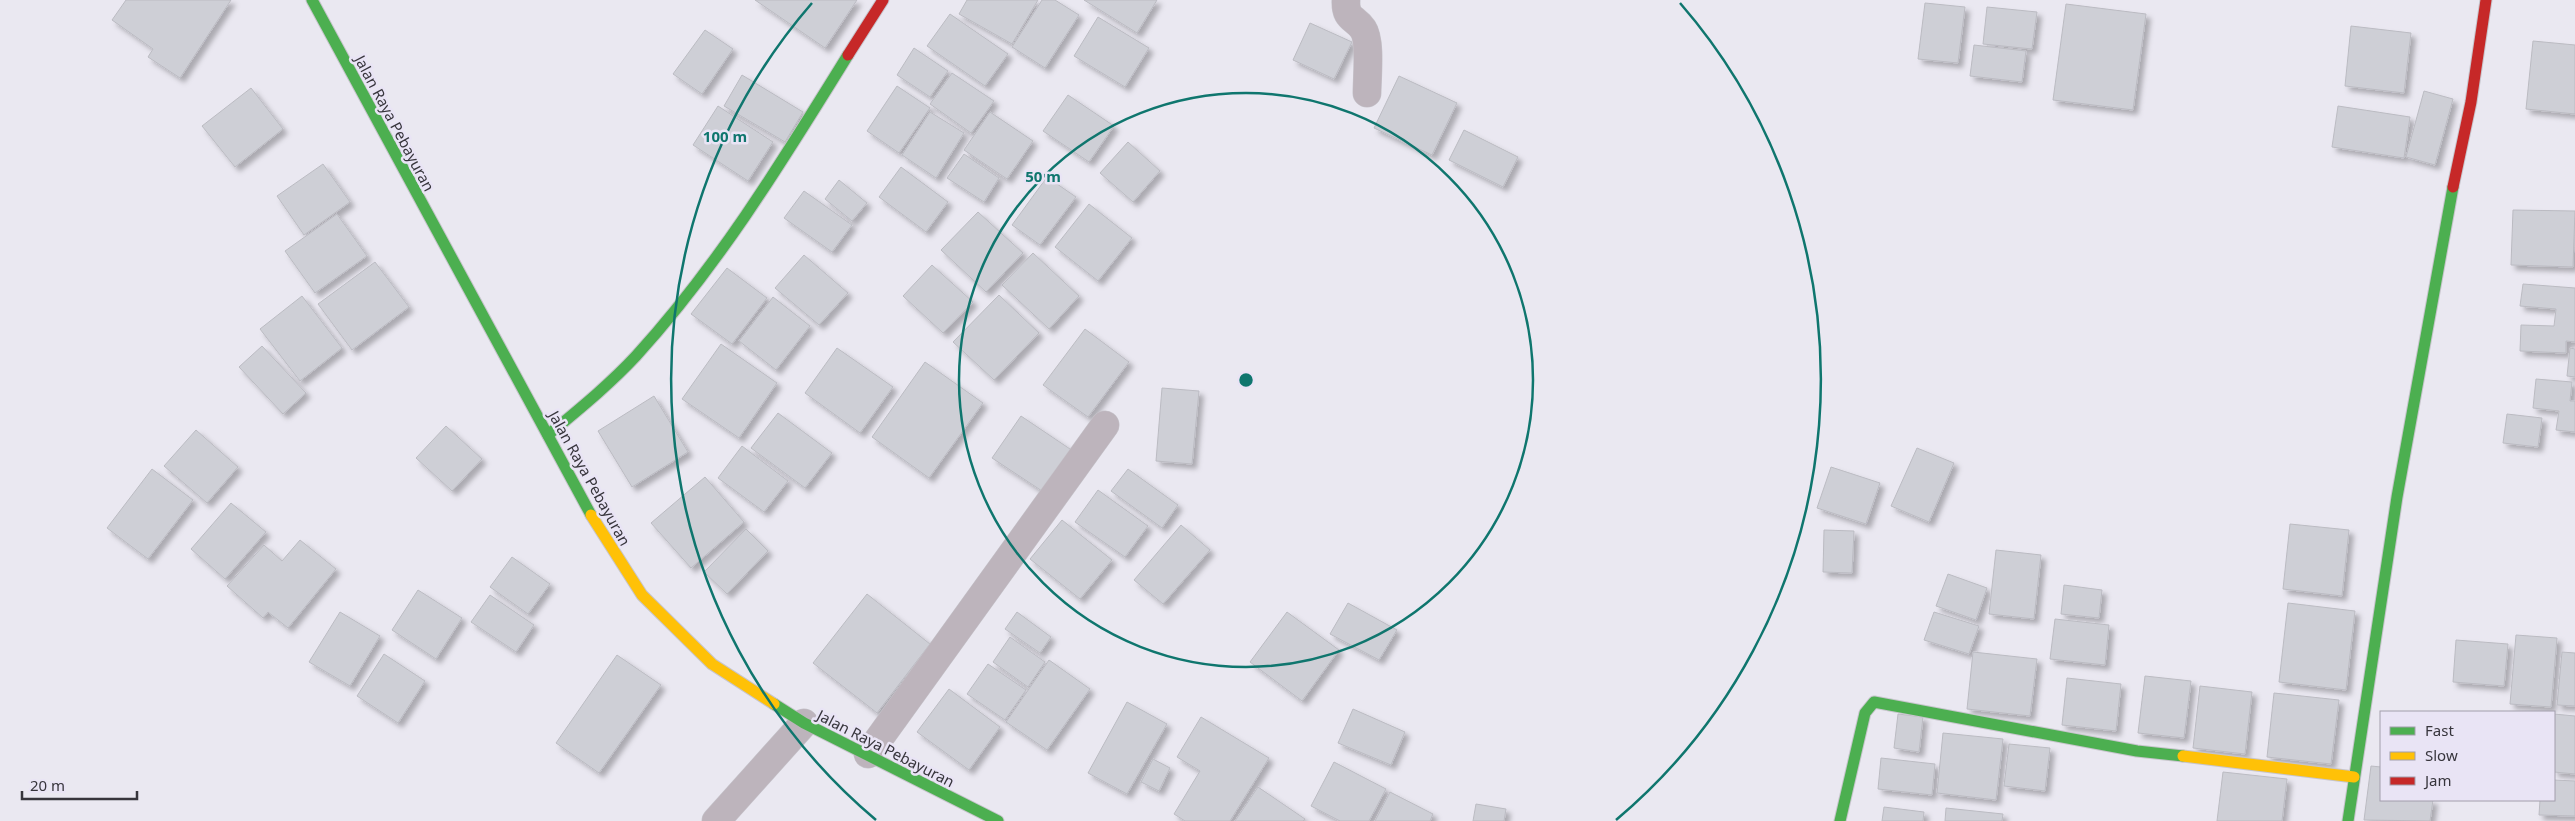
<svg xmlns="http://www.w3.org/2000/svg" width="2575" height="821" viewBox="0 0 2575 821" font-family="'Noto Sans',sans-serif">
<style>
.building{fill:#cecfd6;stroke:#bbbbc2;filter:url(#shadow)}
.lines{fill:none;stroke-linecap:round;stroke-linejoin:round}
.street-casing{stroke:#c7c5cc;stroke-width:29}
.fast-casing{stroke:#c7c5cc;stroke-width:13}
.slow-casing{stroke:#c7c5cc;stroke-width:13}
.jam-casing{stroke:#c7c5cc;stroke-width:13}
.street{stroke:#bdb4bc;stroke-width:28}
.fast{stroke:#4caf50;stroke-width:11}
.slow{stroke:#ffc107;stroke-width:11}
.jam{stroke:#c62828;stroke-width:11}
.ring{fill:none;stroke:#0f766e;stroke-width:2.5}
.labels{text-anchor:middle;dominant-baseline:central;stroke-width:5;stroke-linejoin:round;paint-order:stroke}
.street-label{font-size:15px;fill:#37353c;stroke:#e9e4f5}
.centre{fill:#0f766e;stroke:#e9e4f5;stroke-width:2.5}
.ring-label{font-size:15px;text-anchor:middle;font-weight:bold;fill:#0f766e;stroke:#e9e4f5;stroke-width:5;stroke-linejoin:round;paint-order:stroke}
</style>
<defs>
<filter id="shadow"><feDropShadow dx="4.5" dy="4.5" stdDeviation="2.5" flood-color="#0004"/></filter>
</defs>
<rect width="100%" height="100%" fill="#eae8f1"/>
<g class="building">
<path d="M126 0H231L180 78 148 57 153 49 112 20Z"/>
<path d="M755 0H857L825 48Z"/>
<path d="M967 0H1038L1012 44 959 14Z"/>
<path d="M1042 0H1055L1079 15 1045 68 1012 47Z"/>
<path d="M1084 0H1157L1137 33Z"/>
<path d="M1925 3 1965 7 1958 63 1918 59Z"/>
<path d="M2066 4 2146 14 2133 110 2053 100Z"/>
<path d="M1987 7 2037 12 2032 49 1983 44Z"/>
<path d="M950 14 1008 54 985 86 927 46Z"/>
<path d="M1098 17 1149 48 1125 87 1074 56Z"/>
<path d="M1310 23 1352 42 1334 79 1293 60Z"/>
<path d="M2351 26 2411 33 2404 93 2345 86Z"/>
<path d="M705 30 733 49 702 94 673 74Z"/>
<path d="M2533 41 2575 45V114L2526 109Z"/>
<path d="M1974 45 2026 51 2022 82 1970 76Z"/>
<path d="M914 48 948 71 930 97 897 75Z"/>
<path d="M952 73 994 101 971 133 930 104Z"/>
<path d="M742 75 803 112 785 142 724 106Z"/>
<path d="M1399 76 1457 103 1432 155 1374 128Z"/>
<path d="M897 86 930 108 899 153 867 131Z"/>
<path d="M251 88 283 129 235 167 202 126Z"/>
<path d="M2424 91 2453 99 2435 165 2406 157Z"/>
<path d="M1068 95 1114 126 1089 162 1043 131Z"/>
<path d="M718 106 773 142 748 181 693 145Z"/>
<path d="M2338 106 2410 117 2404 158 2332 147Z"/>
<path d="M930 112 964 133 936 178 902 155Z"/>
<path d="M990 112 1033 141 1007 179 964 150Z"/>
<path d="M1464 130 1518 157 1503 187 1449 160Z"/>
<path d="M1128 142 1160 171 1133 202 1100 173Z"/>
<path d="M964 154 999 178 984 202 947 178Z"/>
<path d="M323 164 350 202 304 235 277 196Z"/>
<path d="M901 167 948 202 926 232 879 197Z"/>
<path d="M1047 177 1076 197 1040 245 1012 225Z"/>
<path d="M839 180 867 203 852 221 825 199Z"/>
<path d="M804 191 852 225 832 252 784 218Z"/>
<path d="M1089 204 1132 238 1098 281 1055 247Z"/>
<path d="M2513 210 2575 211 2573 267 2511 265Z"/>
<path d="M978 212 1023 253 986 292 941 250Z"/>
<path d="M337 214 367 256 315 293 285 251Z"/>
<path d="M1033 253 1079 296 1049 329 1002 285Z"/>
<path d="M804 255 848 293 819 325 775 288Z"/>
<path d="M375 262 409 307 352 350 318 304Z"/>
<path d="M932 265 973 302 943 333 903 296Z"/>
<path d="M727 268 767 298 732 344 691 314Z"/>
<path d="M2523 284 2575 288V342L2566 341V353L2520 351 2521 325 2554 326 2556 309 2520 306Z"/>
<path d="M999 295 1039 333 994 380 953 342Z"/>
<path d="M302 296 342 348 300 381 260 329Z"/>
<path d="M773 297 810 326 776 370 739 341Z"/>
<path d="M1085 329 1129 362 1088 417 1043 385Z"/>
<path d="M721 344 777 383 739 438 682 399Z"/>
<path d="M262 346 306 393 283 414 239 367Z"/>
<path d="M837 348 893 387 860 433 805 393Z"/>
<path d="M2570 348 2575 349V377L2567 376Z"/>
<path d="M925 362 983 403 929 478 872 437Z"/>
<path d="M2536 379 2572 382 2570 401H2575V432L2556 430 2559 411 2533 408Z"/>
<path d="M1162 388 1199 391 1192 464 1156 461Z"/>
<path d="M654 396 688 452 632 487 598 431Z"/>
<path d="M778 413 832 453 805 488 751 448Z"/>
<path d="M2507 414 2542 418 2538 447 2503 443Z"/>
<path d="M1021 416 1073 451 1045 493 992 458Z"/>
<path d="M446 426 482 459 452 491 416 458Z"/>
<path d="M196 430 238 467 207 503 164 466Z"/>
<path d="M742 446 788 481 764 512 718 478Z"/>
<path d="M1917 448 1954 463 1929 522 1891 506Z"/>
<path d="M1831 467 1880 483 1866 524 1817 508Z"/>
<path d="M152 469 193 500 148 559 107 528Z"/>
<path d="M1128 469 1178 505 1162 528 1111 491Z"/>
<path d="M705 477 744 522 691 568 651 523Z"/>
<path d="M1098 490 1148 526 1125 557 1075 522Z"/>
<path d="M231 503 266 532 225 579 191 549Z"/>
<path d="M1062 520 1112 560 1080 599 1030 559Z"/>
<path d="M2290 524 2349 530 2342 596 2283 589Z"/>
<path d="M1181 525 1210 550 1163 604 1134 580Z"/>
<path d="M746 529 768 551 727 594 704 572Z"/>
<path d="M1824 530 1854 531 1852 573 1823 572Z"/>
<path d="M300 540 336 569 288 628 268 612 263 618 227 586 264 545 282 561Z"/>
<path d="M1996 550 2041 555 2034 619 1989 614Z"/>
<path d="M512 557 550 584 528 614 490 587Z"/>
<path d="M1948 574 1987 588 1976 620 1936 606Z"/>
<path d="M2064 585 2102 590 2099 618 2061 614Z"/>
<path d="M418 590 462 618 436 659 392 630Z"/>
<path d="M867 594 930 644 877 713 813 663Z"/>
<path d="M490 595 534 625 516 652 471 622Z"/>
<path d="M1348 603 1397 630 1379 660 1330 634Z"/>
<path d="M2288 603 2355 611 2346 690 2279 682Z"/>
<path d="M340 612 380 636 350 686 309 662Z"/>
<path d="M1017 612 1051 637 1040 653 1005 629Z"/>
<path d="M1287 612 1339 650 1302 701 1250 662Z"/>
<path d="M1934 612 1979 626 1969 654 1924 640Z"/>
<path d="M2055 619 2109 625 2105 665 2050 659Z"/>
<path d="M2516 635 2557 638 2551 707 2510 704Z"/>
<path d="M1010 637 1045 662 1028 687 993 662Z"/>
<path d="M2456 640 2508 644 2504 686 2453 682Z"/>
<path d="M1973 652 2037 659 2030 716 1967 709Z"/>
<path d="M2562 652 2575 653V706L2557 705Z"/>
<path d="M384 654 425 681 398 723 357 696Z"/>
<path d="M617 655 661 685 599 773 556 743Z"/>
<path d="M1049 660 1090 689 1047 750 1006 722Z"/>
<path d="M988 664 1026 690 1005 720 967 694Z"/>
<path d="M2145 676 2191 681 2184 738 2138 733Z"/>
<path d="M2067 678 2121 684 2116 731 2062 725Z"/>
<path d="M2200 686 2252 692 2245 754 2193 748Z"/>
<path d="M949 689 1000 727 969 770 917 732Z"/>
<path d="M2274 693 2339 700 2331 764 2267 757Z"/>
<path d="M1127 702 1167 724 1127 794 1088 773Z"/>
<path d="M1353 709 1405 732 1391 765 1338 743Z"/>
<path d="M1898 714 1923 717 1919 752 1894 748Z"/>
<path d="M2554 714 2575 716V774L2554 772Z"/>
<path d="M1201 717 1269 758 1230 821H1185L1174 814 1200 771 1177 757Z"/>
<path d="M1943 733 2003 739 1996 800 1937 793Z"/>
<path d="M2009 744 2050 748 2045 791 2004 786Z"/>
<path d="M1881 758 1935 764 1932 795 1878 789Z"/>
<path d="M1153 759 1170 768 1159 791 1141 782Z"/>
<path d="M1334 762 1386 789 1369 821H1340L1311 806Z"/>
<path d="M2371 766 2381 767V800H2433L2430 821 2364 820Z"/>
<path d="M2223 772 2287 779 2282 821H2217Z"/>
<path d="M2554 780 2575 781V816L2539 815 2540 800H2554Z"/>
<path d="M1258 787 1305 819 1303 821H1235Z"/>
<path d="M1390 792 1433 814 1430 821H1375Z"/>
<path d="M1476 804 1506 809 1504 821H1473Z"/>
<path d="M1884 807 1924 812 1923 821H1882Z"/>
<path d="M1946 808 2003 814 2002 821H1945Z"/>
</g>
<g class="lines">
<g class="street-casing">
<g id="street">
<path d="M1346 0C1345 20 1355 17 1363 29 1371 41 1367 78 1367 93"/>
<path d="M868 754 1105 425"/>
<path d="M716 821 804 723"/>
</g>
</g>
<g class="fast-casing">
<g id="fast">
<path d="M312 0 591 515"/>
<path d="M548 435C578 410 609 385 636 356 719 265 783 160 848 55"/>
<path d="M774 704 804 723 998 821"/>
<path d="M1840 821 1865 713 1874 702 2137 751 2183 756"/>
<path d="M2348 821 2397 497 2453 187"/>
</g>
</g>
<g class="slow-casing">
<g id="slow">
<path d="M591 515 642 595 712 664 774 704"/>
<path d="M2183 756 2354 777"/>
</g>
</g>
<g class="jam-casing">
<g id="jam">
<path d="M848 55 883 0"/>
<path d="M2453 187 2471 102 2486 0"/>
</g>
</g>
<use href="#street" class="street"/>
<use href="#fast" class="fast"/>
<use href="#slow" class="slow"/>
<use href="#jam" class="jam"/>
</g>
<g class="ring">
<circle cx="1246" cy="380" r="287"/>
<path d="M876 820A575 575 0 0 1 812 3M1680 3A575 575 0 0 1 1616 820"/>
</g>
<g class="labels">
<g class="street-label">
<text transform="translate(395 123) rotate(62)">Jalan Raya Pebayuran</text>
<text transform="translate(590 478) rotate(61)">Jalan Raya Pebayuran</text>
<text transform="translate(886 748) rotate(27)">Jalan Raya Pebayuran</text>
</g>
</g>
<circle cx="1246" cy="380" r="8" class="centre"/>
<g class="ring-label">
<text x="725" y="142">100 m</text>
<text x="1043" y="182">50 m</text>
</g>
<rect x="2380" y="711" width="175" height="90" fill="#e9e4f5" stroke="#a29eab"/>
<rect x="2390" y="727" width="25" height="8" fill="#4caf50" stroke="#a29eab"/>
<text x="2425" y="736" font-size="15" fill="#37353c">Fast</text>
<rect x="2390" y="752" width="25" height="8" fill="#ffc107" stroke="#a29eab"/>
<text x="2425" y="761" font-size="15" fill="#37353c">Slow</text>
<rect x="2390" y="777" width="25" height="8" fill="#c62828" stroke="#a29eab"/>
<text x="2425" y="786" font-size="15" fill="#37353c">Jam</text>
<path d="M22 791v8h115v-8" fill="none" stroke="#37353c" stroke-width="2.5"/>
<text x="30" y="791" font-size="15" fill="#37353c" stroke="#e9e4f5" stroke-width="4" paint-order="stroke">20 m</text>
</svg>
